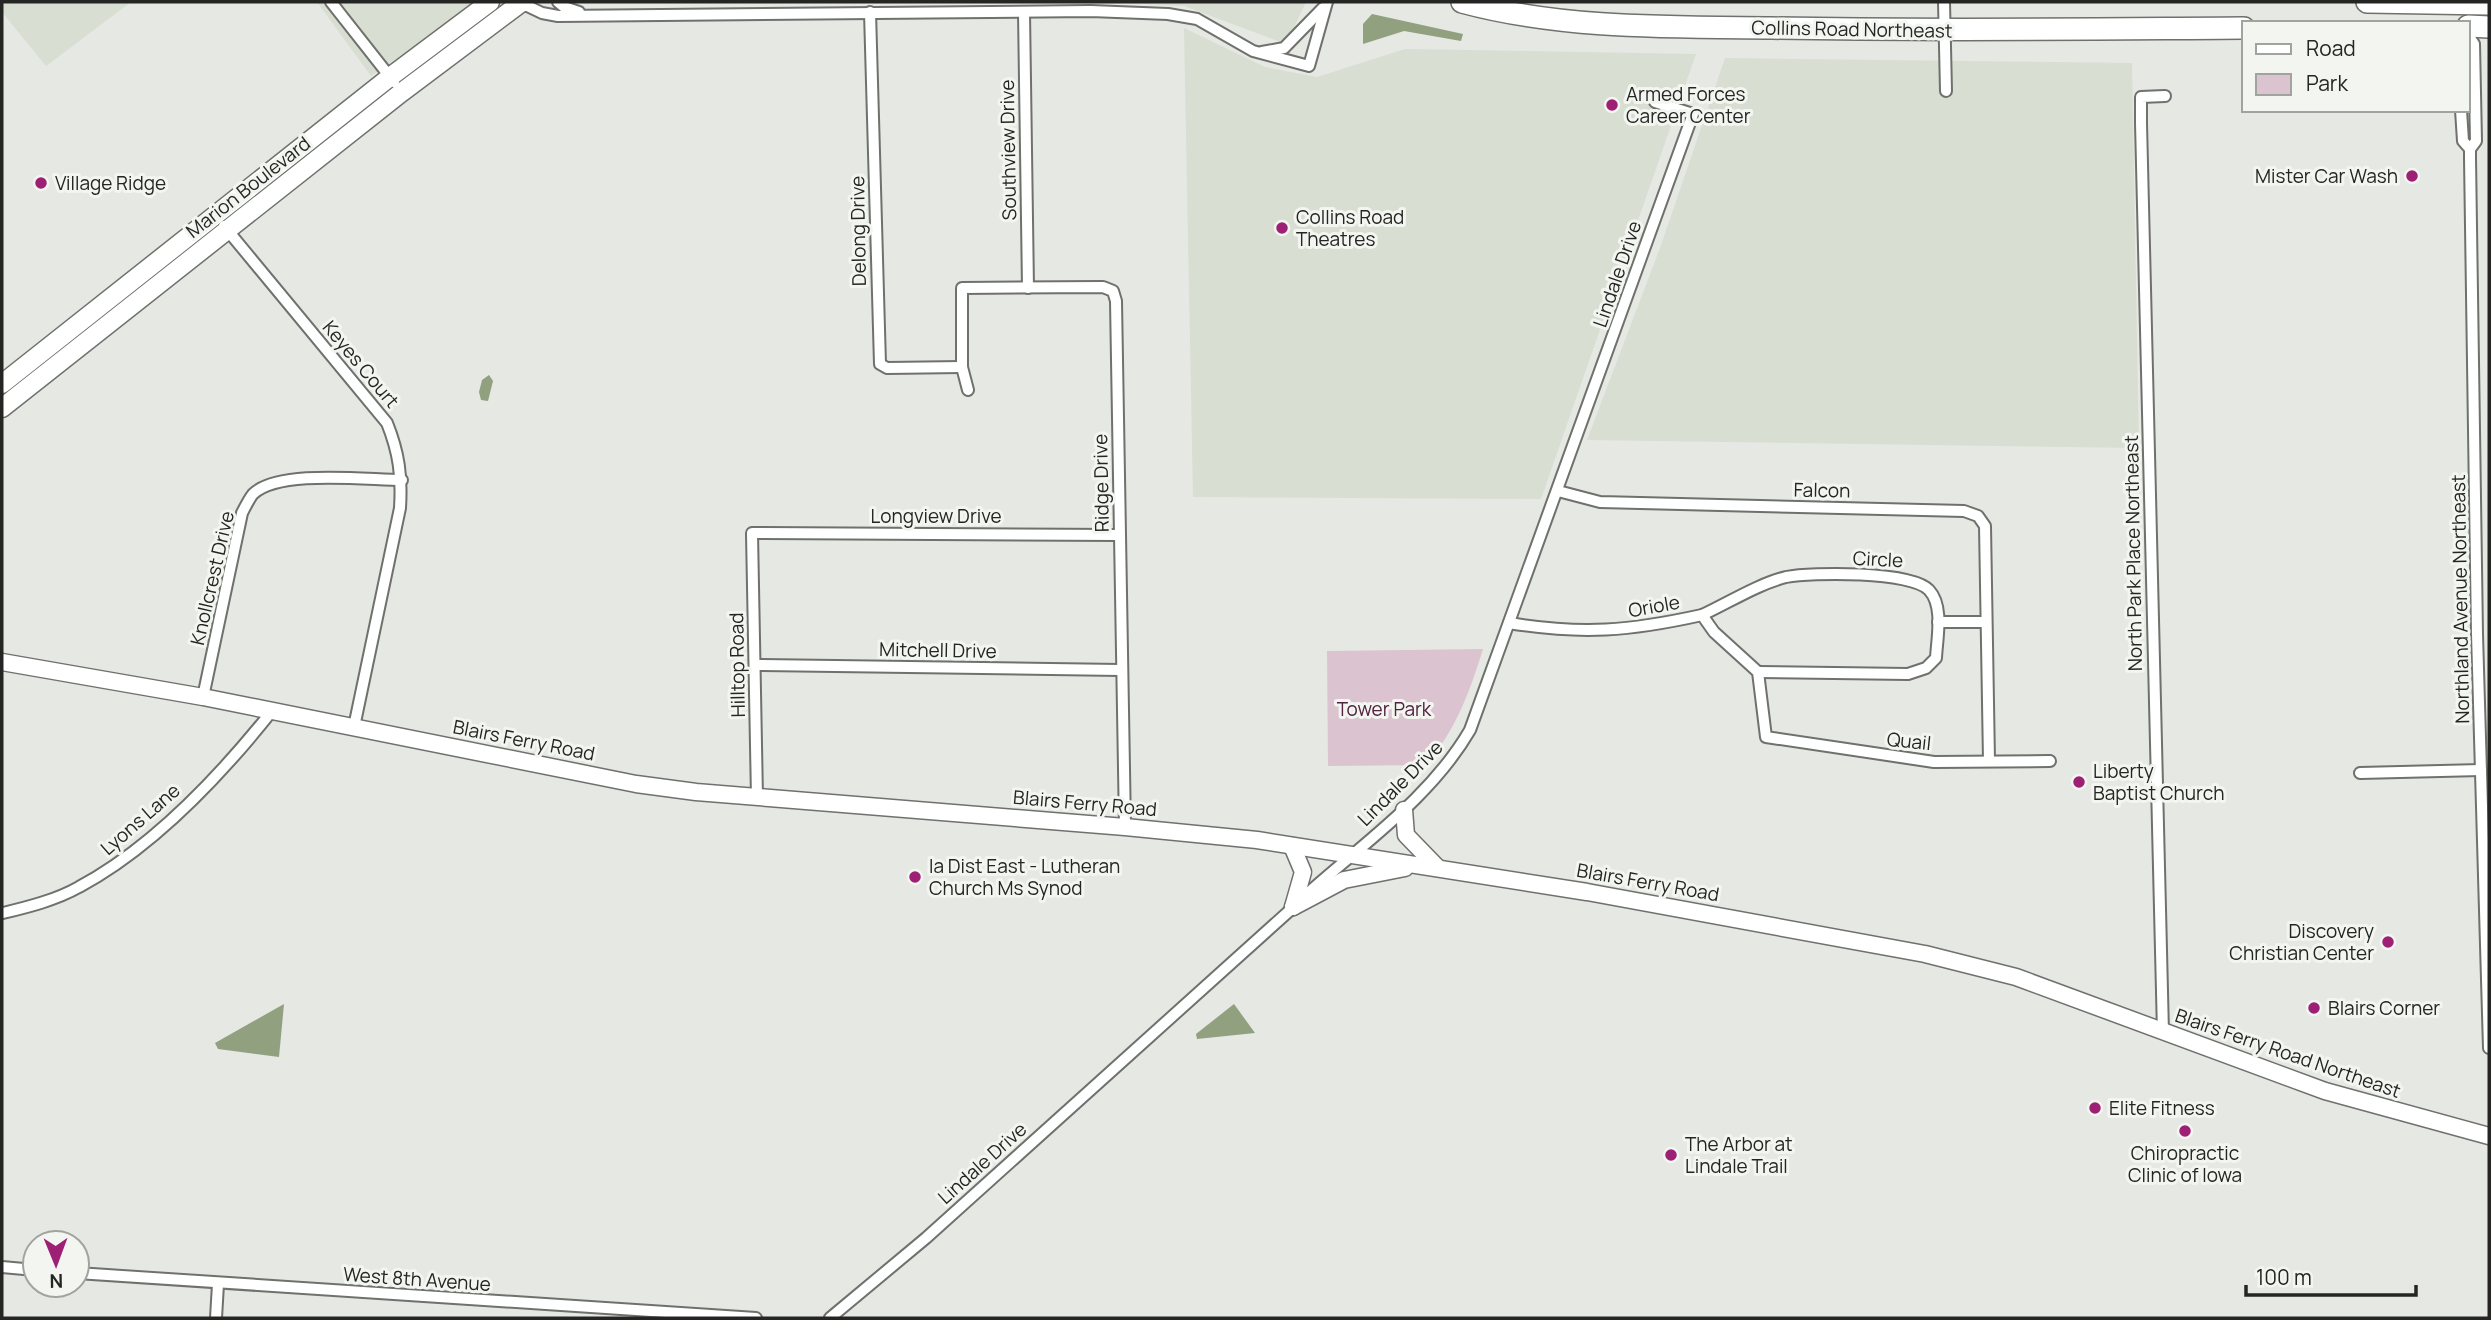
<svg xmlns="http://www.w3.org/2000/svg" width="2491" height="1320" viewBox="0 0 2491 1320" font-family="Manrope,sans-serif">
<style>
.built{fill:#d8ded2}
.green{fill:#dbc4d0}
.water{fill:#91a07f}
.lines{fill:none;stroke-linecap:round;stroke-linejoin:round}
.street-casing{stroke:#6e716c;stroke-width:14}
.secondary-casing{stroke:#6e716c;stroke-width:19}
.primary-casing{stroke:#6e716c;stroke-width:21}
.highway-casing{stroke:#6e716c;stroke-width:24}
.street{stroke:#fff;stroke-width:10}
.secondary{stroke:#fff;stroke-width:16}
.primary{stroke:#fff;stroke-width:18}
.highway{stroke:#fff;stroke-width:21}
.poi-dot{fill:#9d2075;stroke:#f3f6f0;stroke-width:2.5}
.labels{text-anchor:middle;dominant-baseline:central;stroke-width:6;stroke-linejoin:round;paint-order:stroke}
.street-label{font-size:19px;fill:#252624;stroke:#f3f6f0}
.poi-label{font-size:19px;fill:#252624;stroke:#f3f6f0;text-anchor:start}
.park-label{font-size:19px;fill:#51223f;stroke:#f3f6f0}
</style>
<rect width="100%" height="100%" fill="#e6e8e3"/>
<g class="built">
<path d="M2 2H131L46 66 2 12Z"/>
<path d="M317 2H478L371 76Z"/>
<path d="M1104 2H1306L1286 44 1184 6Z"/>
<path d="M1184 28 1265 67 1317 77 1405 49 1696 54 1541 499 1193 497Z"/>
<path d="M1725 58 2132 63 2139 448 1587 440 1660 248Z"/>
</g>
<path class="green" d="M1483 649C1469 694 1456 729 1426 765L1328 766 1327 651Z"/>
<g class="water">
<path d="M1372 14 1463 34 1461 41 1404 31 1363 44V24Z"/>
<path d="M489 375 493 381 488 401 481 400 479 392 482 380Z"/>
<path d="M284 1004 279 1057 218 1049 215 1043Z"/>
<path d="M1234 1004 1255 1033 1197 1039 1196 1034Z"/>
</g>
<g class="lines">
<g class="street-casing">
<g id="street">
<path d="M331 2 394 82"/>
<path d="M519 2 542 13 558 16 1091 11 1168 14 1197 19 1253 51 1309 66 1327 2"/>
<path d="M558 2 564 7 579 12"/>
<path d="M1944 2 1946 91"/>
<path d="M870 12 880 364 887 368 962 367"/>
<path d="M1024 12 1028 288"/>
<path d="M2468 35 2474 44 2476 141 2470 149V158L2477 634 2489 1048"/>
<path d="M1262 52 1284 48 1323 8"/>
<path d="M2461 110 2463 141 2470 149"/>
<path d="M224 226 387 423C399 453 402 476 400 508L354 727"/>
<path d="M968 390 962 367V288L1103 287 1113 291 1116 301 1125 827"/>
<path d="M1558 491 1600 502 1964 511 1978 516 1985 526 1989 761"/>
<path d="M1702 615C1728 603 1758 584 1786 577 1812 572 1911 571 1929 590 1944 606 1937 638 1936 658L1926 668 1908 674 1758 672"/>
<path d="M1938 622H1986"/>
<path d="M1509 623C1582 635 1630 631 1702 615L1714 632 1758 672 1766 737 1934 762 2050 761"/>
<path d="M755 665 1120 670"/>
<path d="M203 697 242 513C245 507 249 499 253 494 279 469 367 480 402 480"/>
<path d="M2360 773 2481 770"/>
<path d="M757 798 752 533 1119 535"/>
<path d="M1308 893C1365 842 1431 797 1470 730L1693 114 1655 102"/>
<path d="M3 913C28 907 56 900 79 887 152 848 220 776 272 711"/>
<path d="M2163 1033 2141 123V97L2165 96"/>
<path d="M2 1267 35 1270"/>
<path d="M77 1273 756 1318"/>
<path d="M216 1318 218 1284"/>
<path d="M830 1318 926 1238 1297 904"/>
</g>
</g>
<g class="secondary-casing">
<g id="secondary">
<path d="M2 662 203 697 636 784 696 792 1125 827 1257 840 1587 892 1925 954 2016 977 2325 1091 2489 1136"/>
<path d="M1404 810 1406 835 1438 868"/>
<path d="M1292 846 1303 872 1293 907"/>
<path d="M1293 907 1344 880 1405 868"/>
</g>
</g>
<g class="primary-casing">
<g id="primary">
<path d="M2 384 390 77 490 2"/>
<path d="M2 408 402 92 522 2"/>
</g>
</g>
<g class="highway-casing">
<g id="highway">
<path d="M1462 2C1562 29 1669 27 1772 28 1930 31 2087 29 2244 28"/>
<path d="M2367 2 2489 4"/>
<path d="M2468 26 2489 27"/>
</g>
</g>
<use href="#street" class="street"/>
<use href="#secondary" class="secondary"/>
<use href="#primary" class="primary"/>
<use href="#highway" class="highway"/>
</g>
<g class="poi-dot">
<circle cx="1612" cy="105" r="7"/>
<circle cx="2412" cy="176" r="7"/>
<circle cx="41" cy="183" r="7"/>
<circle cx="1282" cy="228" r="7"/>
<circle cx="2079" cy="782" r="7"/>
<circle cx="915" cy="877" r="7"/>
<circle cx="2388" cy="942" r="7"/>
<circle cx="2314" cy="1008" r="7"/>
<circle cx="2095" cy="1108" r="7"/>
<circle cx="2185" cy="1131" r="7"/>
<circle cx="1671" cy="1155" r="7"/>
</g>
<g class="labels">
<g class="street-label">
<text transform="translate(1852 29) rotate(1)">Collins Road Northeast</text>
<text transform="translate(1008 150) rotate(-91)">Southview Drive</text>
<text transform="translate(248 187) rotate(-38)">Marion Boulevard</text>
<text transform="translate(858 231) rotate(-91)">Delong Drive</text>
<text transform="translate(1617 274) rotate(-71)">Lindale Drive</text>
<text transform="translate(361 364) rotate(50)">Keyes Court</text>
<text transform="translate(1101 483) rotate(-91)">Ridge Drive</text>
<text transform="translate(1822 490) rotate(1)">Falcon</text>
<text x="936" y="516">Longview Drive</text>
<text transform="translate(2133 553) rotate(-91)">North Park Place Northeast</text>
<text transform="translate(1878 559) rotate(3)">Circle</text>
<text transform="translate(212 578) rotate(-77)">Knollcrest Drive</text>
<text transform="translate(2460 599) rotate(-91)">Northland Avenue Northeast</text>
<text transform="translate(1654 606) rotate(-10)">Oriole</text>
<text transform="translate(938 650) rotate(1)">Mitchell Drive</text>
<text transform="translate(737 665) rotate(-91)">Hilltop Road</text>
<text transform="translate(524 740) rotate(11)">Blairs Ferry Road</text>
<text transform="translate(1909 741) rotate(6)">Quail</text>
<text transform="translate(1400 783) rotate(-45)">Lindale Drive</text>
<text transform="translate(1085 803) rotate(5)">Blairs Ferry Road</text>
<text transform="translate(140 819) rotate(-41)">Lyons Lane</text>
<text transform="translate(1648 882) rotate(10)">Blairs Ferry Road</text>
<text transform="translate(2288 1053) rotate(19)">Blairs Ferry Road Northeast</text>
<text transform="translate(982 1163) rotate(-42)">Lindale Drive</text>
<text transform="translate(417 1279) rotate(4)">West 8th Avenue</text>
</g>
<g class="poi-label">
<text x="1626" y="94">Armed Forces<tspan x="1626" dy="22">Career Center</tspan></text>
<text x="2398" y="176" text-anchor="end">Mister Car Wash</text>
<text x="55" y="183">Village Ridge</text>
<text x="1296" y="217">Collins Road<tspan x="1296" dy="22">Theatres</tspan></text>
<text x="2093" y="771">Liberty<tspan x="2093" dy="22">Baptist Church</tspan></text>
<text x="929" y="866">Ia Dist East - Lutheran<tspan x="929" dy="22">Church Ms Synod</tspan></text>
<text x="2374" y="931" text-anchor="end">Discovery<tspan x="2374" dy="22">Christian Center</tspan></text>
<text x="2328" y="1008">Blairs Corner</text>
<text x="2109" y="1108">Elite Fitness</text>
<text x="1685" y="1144">The Arbor at<tspan x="1685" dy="22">Lindale Trail</tspan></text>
<text x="2185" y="1153" text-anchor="middle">Chiropractic<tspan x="2185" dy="22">Clinic of Iowa</tspan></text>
</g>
<g class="park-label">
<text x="1384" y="709">Tower Park</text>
</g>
</g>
<rect width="2491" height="1320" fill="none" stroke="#252624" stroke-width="7"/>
<rect x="2242" y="21" width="228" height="91" fill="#f3f6f0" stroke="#a1a39e" stroke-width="2"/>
<rect x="2256" y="44" width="35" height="10" fill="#ffffff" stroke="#a1a39e" stroke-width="2"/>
<text x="2306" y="56" font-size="21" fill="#252624">Road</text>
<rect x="2256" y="74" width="35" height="21" fill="#dbc4d0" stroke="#a1a39e" stroke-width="2"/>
<text x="2306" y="91" font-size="21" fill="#252624">Park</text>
<g transform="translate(56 1264) rotate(179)"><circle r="33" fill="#f3f6f0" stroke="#a1a39e" stroke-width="2"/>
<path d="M0-5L12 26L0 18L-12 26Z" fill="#9d2075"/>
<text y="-10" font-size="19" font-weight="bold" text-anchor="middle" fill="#252624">N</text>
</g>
<path d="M2246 1285v10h170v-10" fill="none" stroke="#252624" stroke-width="3.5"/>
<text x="2256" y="1285" font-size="21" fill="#252624" stroke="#f3f6f0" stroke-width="5" paint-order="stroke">100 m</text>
</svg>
